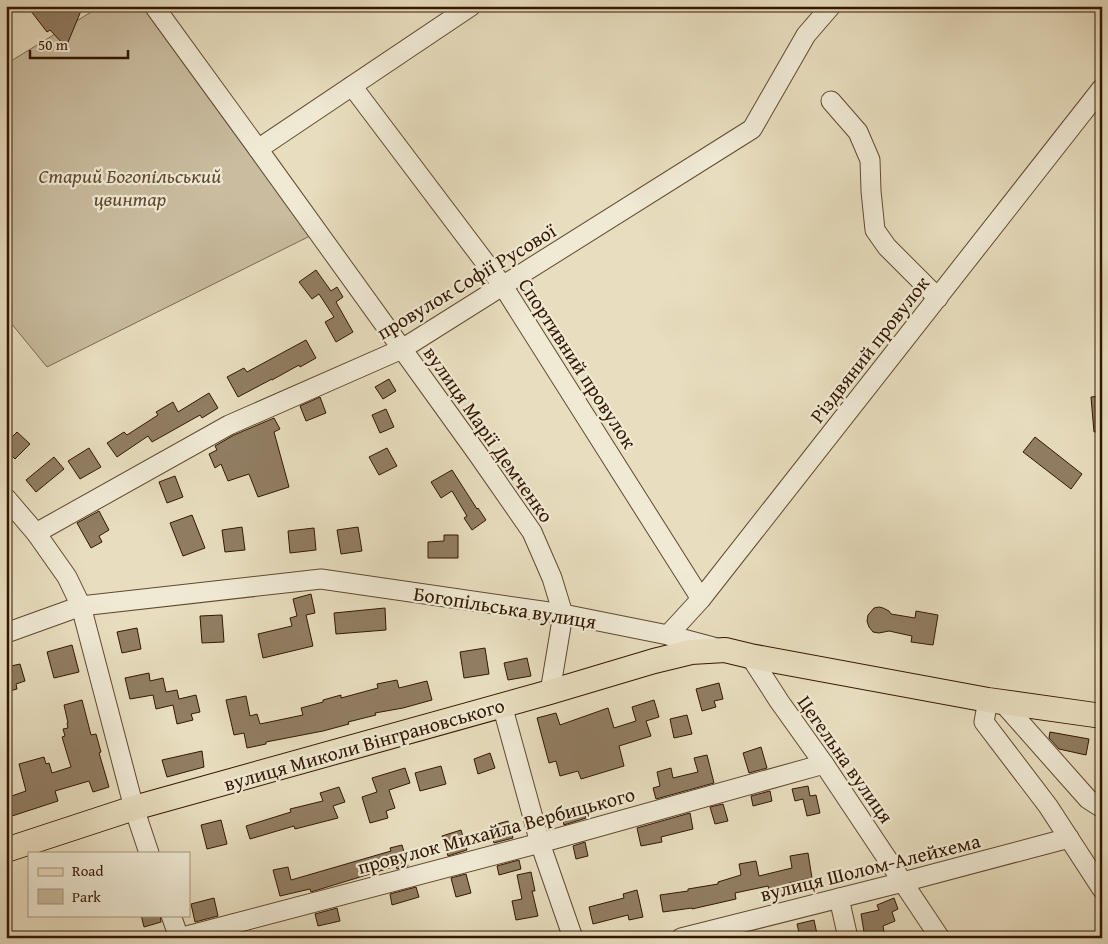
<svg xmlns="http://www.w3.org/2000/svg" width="1108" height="944" viewBox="0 0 1108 944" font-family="'Gentium Book Plus',serif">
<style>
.green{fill:#c9bc9f;stroke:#7e6a50}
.building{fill:#917e63;stroke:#331700}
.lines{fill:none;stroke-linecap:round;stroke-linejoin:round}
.minor-casing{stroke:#604930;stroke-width:21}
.major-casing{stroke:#331700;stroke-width:26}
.minor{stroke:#f0ead5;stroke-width:19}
.major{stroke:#e8debf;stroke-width:24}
.labels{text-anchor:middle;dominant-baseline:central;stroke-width:4.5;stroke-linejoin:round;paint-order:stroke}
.park-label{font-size:20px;font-style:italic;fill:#604930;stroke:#f0ead5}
.street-label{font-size:20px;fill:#331700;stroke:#f0ead5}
</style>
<rect width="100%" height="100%" fill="#e8debf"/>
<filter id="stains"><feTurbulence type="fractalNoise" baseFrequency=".004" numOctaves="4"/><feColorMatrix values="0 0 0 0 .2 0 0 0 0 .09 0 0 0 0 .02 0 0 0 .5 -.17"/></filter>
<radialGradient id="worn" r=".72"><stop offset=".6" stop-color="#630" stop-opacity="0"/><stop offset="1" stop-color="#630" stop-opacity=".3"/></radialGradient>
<path class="green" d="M101 6H153L318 232 47 367 6 317V64Z"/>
<g class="building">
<path d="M27 6H83L66 47 50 30 47 32Z"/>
<path d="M316 270 331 291 337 287 343 297 336 302 353 332 336 342 325 322 334 317 319 294 312 299 299 282Z"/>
<path d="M306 340 316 358 300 367 299 365 272 380V379L238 397 227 377 244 368 247 372Z"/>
<path d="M389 379 396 391 383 399 375 387Z"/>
<path d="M209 393 218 408 202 418 200 415 152 442 148 436 117 457 107 443 124 432 127 435 158 415 156 412 173 402 178 412Z"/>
<path d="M1102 396V431L1094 432 1091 397Z"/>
<path d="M320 397 326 413 306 421 300 406Z"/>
<path d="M386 409 394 427 380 433 372 415Z"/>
<path d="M274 418 280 429 274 432 289 487 258 497 249 474 228 481 221 464 215 468 209 454 217 450 215 446 234 435Z"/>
<path d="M17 432 30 444 15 459 6 450V443Z"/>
<path d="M1035 437 1082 474 1071 489 1023 452Z"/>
<path d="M89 448 101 467 80 479 68 461Z"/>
<path d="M387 448 397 466 379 475 369 457Z"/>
<path d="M54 457 64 469 36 492 26 480Z"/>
<path d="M452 470 477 509 478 508 486 520 472 530 464 518 467 516 452 491 441 498 431 482Z"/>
<path d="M175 476 183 497 167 503 159 482Z"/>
<path d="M99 511 109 530 99 536 102 542 91 548 77 523Z"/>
<path d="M192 515 205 548 183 556 170 523Z"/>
<path d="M242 527 245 550 225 552 222 530Z"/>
<path d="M358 527 362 551 341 554 337 530Z"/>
<path d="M314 528 316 550 290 553 288 531Z"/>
<path d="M444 535H458V558H428V542L444 541Z"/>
<path d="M311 594 315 613 306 615 313 646 263 658 258 634 292 626 290 618 297 616 293 599Z"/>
<path d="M879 607 883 608 889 611 891 614 915 618 916 611 938 615 933 645 911 642 912 636 889 631 879 633 873 632 869 627 867 621 868 615 874 608Z"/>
<path d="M385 608 386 630 336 634 334 613Z"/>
<path d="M222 615 224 642 202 643 200 616Z"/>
<path d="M137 628 141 649 122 653 117 632Z"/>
<path d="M72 645 79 672 54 678 47 652Z"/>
<path d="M485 648 489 674 464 678 460 652Z"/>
<path d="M527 658 531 676 508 680 504 663Z"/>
<path d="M6 661H10L11 666 20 664 25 681 16 684 17 689 6 692Z"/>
<path d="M149 673 150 681 163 678 166 692 177 690 179 699 196 695 200 712 191 714 193 720 177 724 173 705 156 709 153 695 130 699 125 678Z"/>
<path d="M397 680 399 688 427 681 432 700 403 708 375 713 376 715 348 722 349 724 323 731 266 742V744L247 748 244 733 234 735 226 700 246 696 250 716 257 714 260 724 303 715 301 708 323 702V700L341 695V698L378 688 377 684Z"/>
<path d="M719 683 723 699 714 701 716 707 702 711 696 689Z"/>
<path d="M82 700 91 735 96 734 101 752 99 753 109 787 93 792 89 781 55 791 58 801 12 816 6 798 26 791 19 764 44 757 46 764 49 763 52 773 71 767 62 737 65 736 63 729 68 728 67 723H68L64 705Z"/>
<path d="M654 700 659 717 646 721 651 736 619 746 624 766 581 779 578 771 560 776 556 761 549 763 537 718 556 713 560 725 608 708 614 728 636 721 632 707Z"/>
<path d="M687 715 692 734 674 738 670 719Z"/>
<path d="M1050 732 1089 739 1086 755 1059 749 1049 738Z"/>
<path d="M761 747 767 768 749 773 743 753Z"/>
<path d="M202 751 204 767 167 777 162 760Z"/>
<path d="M490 753 495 768 478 774 474 759Z"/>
<path d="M707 755 714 783 656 799 653 788 660 786 657 772 671 768 673 778 698 772 694 758Z"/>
<path d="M441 766 446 784 420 791 415 773Z"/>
<path d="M405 768 410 783 389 790 395 808 386 811 388 818 370 823 362 797 377 792 372 778Z"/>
<path d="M808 786 810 796 816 795 820 813 807 816 803 799 795 801 792 789Z"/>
<path d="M339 787 345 802 333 806 338 818 295 829 294 826 250 839 246 826 291 812 290 809 323 801 320 793Z"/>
<path d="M770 791 772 801 753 806 751 796Z"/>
<path d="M582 804 586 818 564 825 560 810Z"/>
<path d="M723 804 728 821 715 824 710 807Z"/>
<path d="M690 813 693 829 661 837 662 842 641 846 637 828Z"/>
<path d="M221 820 227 844 207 849 201 825Z"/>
<path d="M508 821 513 838 494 843 490 826Z"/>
<path d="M461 830 467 850 448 856 442 836Z"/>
<path d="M585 842 588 856 576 859 573 846Z"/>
<path d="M402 845 408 866 397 869 396 866 311 892 310 889 280 896 273 870 288 867 291 880 391 851 390 848Z"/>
<path d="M808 853 812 878 789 883 791 891 771 896 768 886 735 893 736 899 692 909V908L663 912 660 895 688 891V889L718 884V882L741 875 739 864 756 861 759 876 792 868 790 856Z"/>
<path d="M519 860 521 869 499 875 497 866Z"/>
<path d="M531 872 535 891H532L538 916 516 920 512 901 522 899 517 875Z"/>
<path d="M466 874 471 893 456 897 451 878Z"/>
<path d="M416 887 419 897 392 905 390 894Z"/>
<path d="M637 890 643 917 629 920 628 915 593 924 589 907 624 898 623 894Z"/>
<path d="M214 898 218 916 195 922 191 904Z"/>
<path d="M894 898 898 909 892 912 895 921 883 926 885 938H865L861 914 879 910 877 905Z"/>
<path d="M337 908 340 921 318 926 315 914Z"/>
<path d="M141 915H160L161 922 144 927Z"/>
<path d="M814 920 817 934 800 937 797 924Z"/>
</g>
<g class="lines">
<g class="minor-casing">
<g id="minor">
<path d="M154 6 258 149 477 453 532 532 552 578 563 614 550 692"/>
<path d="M352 86 503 286 701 599"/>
<path d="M831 101 858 132 870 160 871 191 875 230 887 247 938 298"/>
<path d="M258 149 471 6"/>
<path d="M6 498 36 533 67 577 81 606 134 808 149 853"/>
<path d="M36 533 229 425 402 349 752 129 806 35 831 6"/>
<path d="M6 633 81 606 321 579 563 614 668 635 713 647"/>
<path d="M668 635 701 599 1102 88"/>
<path d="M750 656 779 701 824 764 940 938"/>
<path d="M988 700 984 722 1048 806 1102 889"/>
<path d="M1002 702 1088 799 1102 808"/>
<path d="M502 705 540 843 573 938"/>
<path d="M839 898 848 938"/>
<path d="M171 915 179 938"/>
<path d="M179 938 540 843 824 764"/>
<path d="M681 938 903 882 1069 838"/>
</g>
</g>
<g class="major-casing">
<path id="major" d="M6 850 134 808 550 692 654 661 691 652 725 650 750 656 988 700 1102 716"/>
</g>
<use href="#minor" class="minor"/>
<use href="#major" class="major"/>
</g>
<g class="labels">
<g class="park-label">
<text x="130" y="175">Старий Богопільський<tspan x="130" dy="23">цвинтар</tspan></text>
</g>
<g class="street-label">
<text transform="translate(466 281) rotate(-31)">провулок Софії Русової</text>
<text transform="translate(869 349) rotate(-52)">Різдвяний провулок</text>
<text transform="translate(578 363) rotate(57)">Спортивний провулок</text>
<text transform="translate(489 434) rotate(55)">вулиця Марії Демченко</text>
<text transform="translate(505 607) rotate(9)">Богопільська вулиця</text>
<text transform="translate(364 744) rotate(-16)">вулиця Миколи Вінграновського</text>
<text transform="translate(846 759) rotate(55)">Цегельна вулиця</text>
<text transform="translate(496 830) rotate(-15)">провулок Михайла Вербицького</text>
<text transform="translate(870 867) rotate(-14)">вулиця Шолом-Алейхема</text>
</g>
</g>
<rect width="1108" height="944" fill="none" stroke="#e8debf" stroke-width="25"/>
<rect x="8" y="8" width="1093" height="929" fill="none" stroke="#331700" stroke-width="2.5"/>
<rect x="12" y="12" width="1083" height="919" fill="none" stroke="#331700"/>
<rect x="28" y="852" width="162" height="65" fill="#f0ead5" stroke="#a49680"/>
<rect x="38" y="868" width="25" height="8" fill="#e8debf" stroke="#a49680"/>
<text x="72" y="876" font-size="15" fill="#331700">Road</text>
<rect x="38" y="889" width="25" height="15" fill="#c9bc9f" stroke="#a49680"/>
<text x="72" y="902" font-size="15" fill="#331700">Park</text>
<path d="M30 50v8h98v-8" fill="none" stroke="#331700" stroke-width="2.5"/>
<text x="38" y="50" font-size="15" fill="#331700" stroke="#f0ead5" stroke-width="4" paint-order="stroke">50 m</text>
<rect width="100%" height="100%" filter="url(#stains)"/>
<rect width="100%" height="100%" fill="url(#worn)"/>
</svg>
